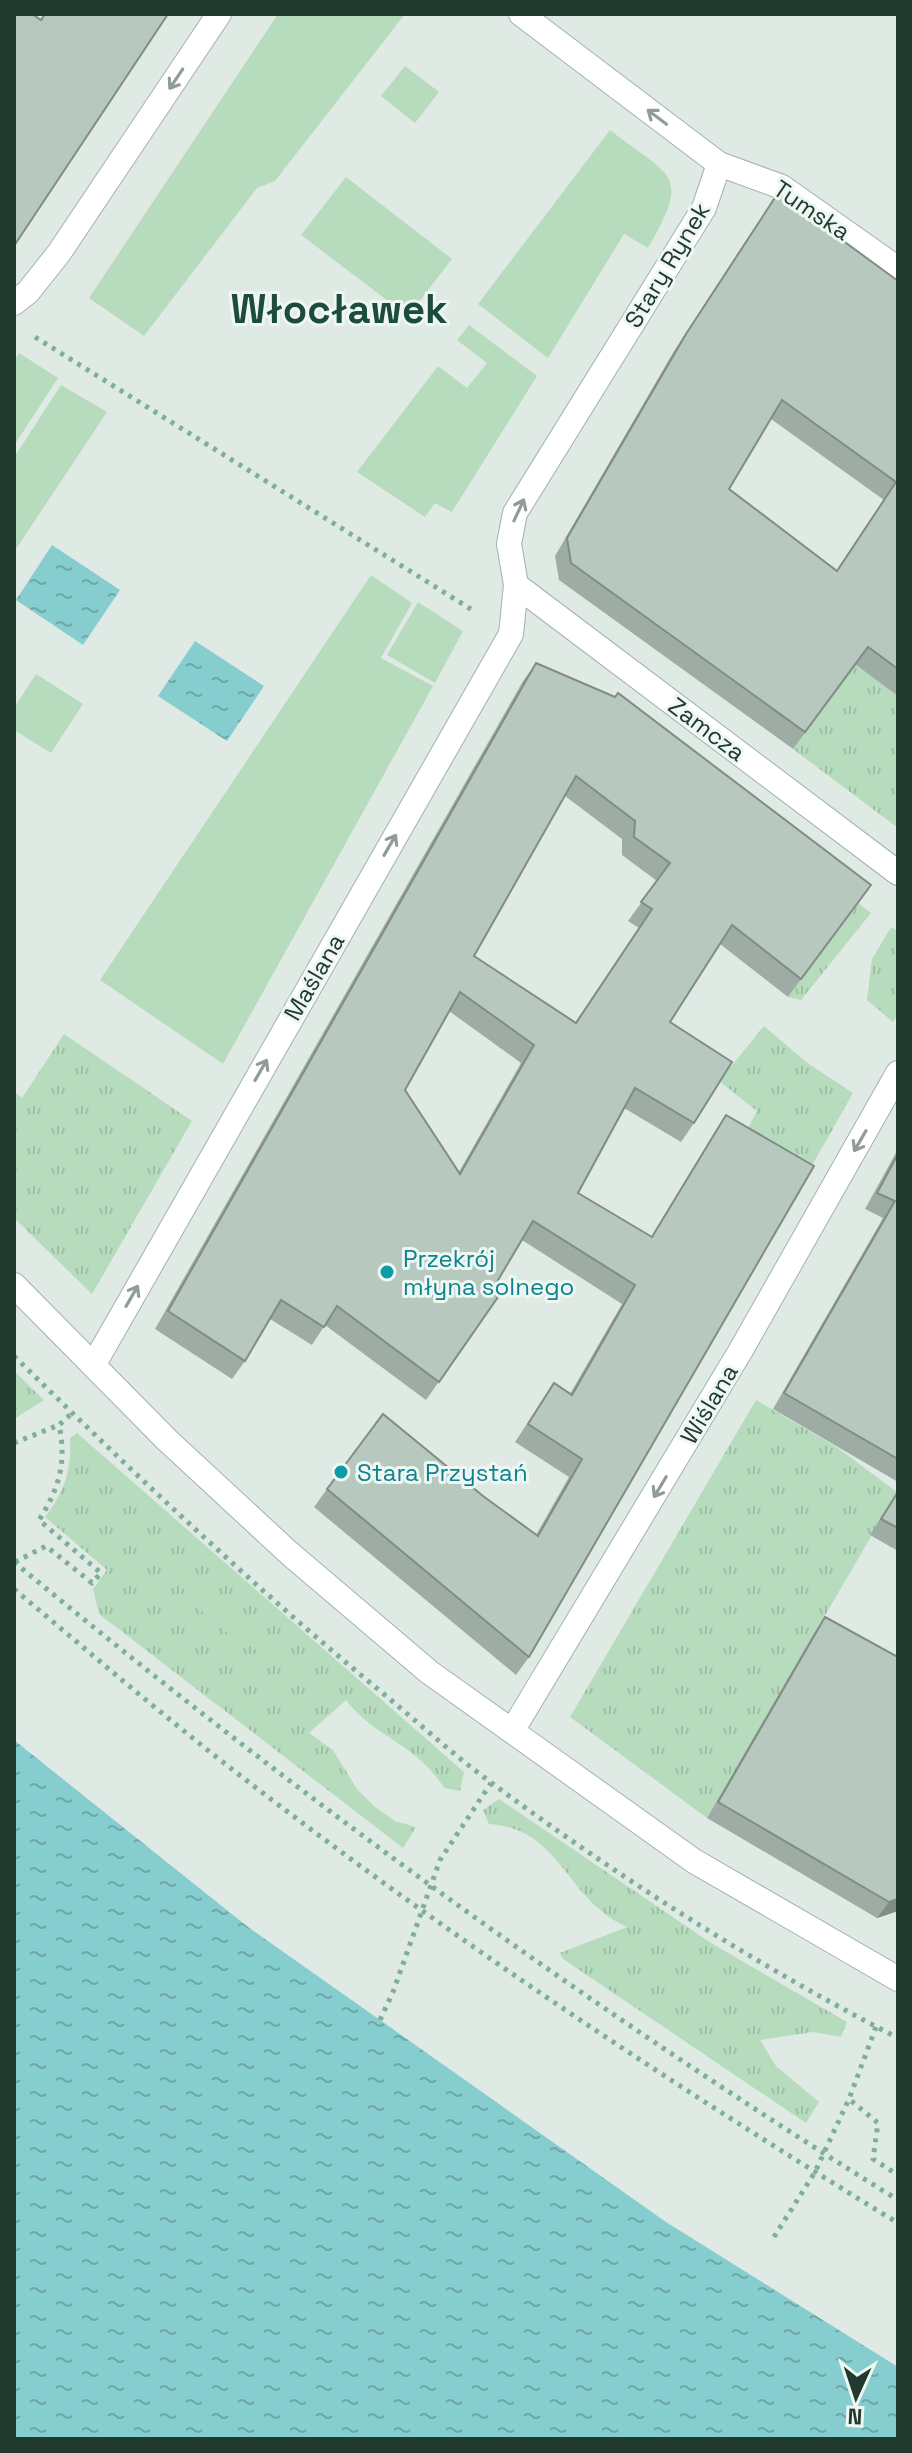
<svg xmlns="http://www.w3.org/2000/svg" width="912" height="2453" viewBox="0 0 912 2453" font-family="'Space Grotesk',sans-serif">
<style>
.grass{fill:url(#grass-tufts)}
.garden{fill:#b7dcbd}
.water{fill:url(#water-ripples)}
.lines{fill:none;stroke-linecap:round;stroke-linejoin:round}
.street-casing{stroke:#a2b2aa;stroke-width:26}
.path{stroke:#7fae9a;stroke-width:5;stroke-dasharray:4 6;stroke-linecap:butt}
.street{stroke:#fff;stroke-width:24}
.wall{fill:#9daca4;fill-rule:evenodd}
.shaded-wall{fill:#808c86}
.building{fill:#b7c8bf;stroke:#808c86;stroke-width:2;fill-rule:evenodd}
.oneway{stroke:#909c98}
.culture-dot{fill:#0f9aa8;stroke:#eff7f2;stroke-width:3}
.labels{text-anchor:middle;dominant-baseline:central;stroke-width:6;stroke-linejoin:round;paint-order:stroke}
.street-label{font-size:24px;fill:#203a30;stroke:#eff7f2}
.culture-label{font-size:24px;fill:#0d838f;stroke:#eff7f2;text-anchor:start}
.town-label{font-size:40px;font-weight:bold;fill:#1c4c3b;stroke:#eff7f2}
</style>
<defs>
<pattern id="grass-tufts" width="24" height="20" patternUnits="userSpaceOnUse" patternTransform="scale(2)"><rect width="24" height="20" fill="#b7dcbd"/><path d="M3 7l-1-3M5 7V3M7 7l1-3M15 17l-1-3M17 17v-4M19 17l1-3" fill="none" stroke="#9dbea3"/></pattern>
<pattern id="water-ripples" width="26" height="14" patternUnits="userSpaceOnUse" patternTransform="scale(2)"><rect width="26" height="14" fill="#86cdd0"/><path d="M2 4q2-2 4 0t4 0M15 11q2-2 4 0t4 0" fill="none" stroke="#6da7a9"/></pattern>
</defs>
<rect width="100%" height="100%" fill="#dfeae4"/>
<g class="grass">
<path d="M856 665 898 695V828L793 749Z"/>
<path d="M858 903 871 913 801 1000 788 997Z"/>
<path d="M891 927 898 931V1014L893 1022 867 1000 872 959Z"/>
<path d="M764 1026 806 1062 853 1093 801 1185 739 1146 757 1111 719 1081Z"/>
<path d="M64 1034 192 1121 92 1294 14 1218V1092L22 1098Z"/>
<path d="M14 1371 44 1400 14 1419Z"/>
<path d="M756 1400 835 1446 897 1492 707 1818 570 1717Z"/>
<path d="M77 1433 464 1772 460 1791 444 1788C416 1743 376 1739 346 1700L309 1733 333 1750 357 1789 375 1807 395 1821 416 1827 403 1848 99 1614 93 1589 107 1570 45 1517C64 1493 72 1469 70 1438Z"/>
<path d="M499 1799 711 1943 847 2022 841 2037 813 2032 760 2040 776 2066 819 2102 806 2123 563 1959 560 1953 627 1927C564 1898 561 1828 489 1824L483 1810Z"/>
</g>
<g class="garden">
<path d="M278 14H405L275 181 257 188 144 336 89 298Z"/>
<path d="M405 66 439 92 415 123 381 96Z"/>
<path d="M610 130C671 178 692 172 648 248L624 234 548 358 478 304Z"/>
<path d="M346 177 452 259 408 316 301 235Z"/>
<path d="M469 325 537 376 452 512 435 503 425 517 357 472 438 366 467 388 487 363 457 340Z"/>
<path d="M19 353 58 378 15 444 14 361Z"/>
<path d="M61 385 107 412 14 552V451L17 453Z"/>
<path d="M371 575 412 603 381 658 433 686 223 1064 100 980Z"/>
<path d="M418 602 463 631 435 683 387 655Z"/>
<path d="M36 674 83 704 51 753 14 730V708Z"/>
<path d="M164 1559C206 1585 237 1610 262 1653 206 1622 198 1612 164 1559Z"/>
</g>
<g class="water">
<path d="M52 545 120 590 83 645 16 600Z"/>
<path d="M195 641 264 686 227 741 158 696Z"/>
<path d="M14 1740 248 1927 380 2020 666 2222 898 2367V2439H14Z"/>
</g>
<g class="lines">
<g class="street-casing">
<g id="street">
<path d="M521 14 719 164 782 187 898 269"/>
<path d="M14 303 28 292 59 253 219 14"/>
<path d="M516 585 898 873"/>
<path d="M14 1285 167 1440 289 1553 429 1672 694 1861 898 1979"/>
<path d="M94 1364 511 634 516 585 509 544 515 513 704 208 719 164"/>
<path d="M512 1731 741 1350 898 1073"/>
</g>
</g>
<g class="path">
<path d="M35 337 474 611"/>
<path d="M14 1356C134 1474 255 1588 385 1695 421 1725 456 1757 493 1784 621 1879 756 1965 898 2038"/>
<path d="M14 1443 59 1425"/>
<path d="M14 1562C294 1794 589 2008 898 2200"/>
<path d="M15 1562 46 1546 92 1583 101 1573 39 1520C59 1489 67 1462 59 1425L72 1413"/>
<path d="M14 1589C82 1646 149 1704 219 1759 435 1928 664 2080 898 2223"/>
<path d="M380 2020 393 1992 440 1860 491 1783"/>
<path d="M876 2027 849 2099 878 2123 873 2159 898 2175"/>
<path d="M774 2237 815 2172 849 2099"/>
</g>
<use href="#street" class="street"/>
</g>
<g class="wall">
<path d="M778 193 898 281V696L856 665 793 749 559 580 555 556 674 351ZM771 419 884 500 837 571 729 489Z"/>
<path d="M536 663 858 903 788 997 720 944 670 1022 694 1123 681 1142 624 1108 578 1193 651 1237 714 1133 726 1115 529 1657 516 1675 314 1507 327 1489 483 1496 536 1535 569 1477 515 1442 554 1383 570 1394 622 1304 522 1240 491 1292 498 1297 426 1400 325 1325 312 1345 270 1319 245 1361 232 1379 155 1329 523 681ZM565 796 622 839V855L657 881 628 921 639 928 575 1023 474 956ZM449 1011 521 1063 459 1172 405 1090Z"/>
<path d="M898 1149V1482L773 1409 883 1218 865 1209Z"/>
<path d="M898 1490V1551L870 1535Z"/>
<path d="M825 1617 896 1656 898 1652V1911L877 1918 707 1818 814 1633Z"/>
</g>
<path class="shaded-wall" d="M898 1899V1911L877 1918 889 1902Z"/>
<g class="building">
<path d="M14 14H32L41 20 45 14H168L14 246Z"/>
<path d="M778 193 898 281V669L868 647 805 732 571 563 567 538 686 334ZM782 400 896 482 837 571 729 489Z"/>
<path d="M536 663 615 697 618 693 871 885 801 979 732 925 670 1022 732 1062 694 1123 635 1088 578 1193 652 1237 726 1115 814 1166 529 1657 327 1489 383 1414 483 1496 538 1536 582 1459 528 1424 554 1383 572 1395 635 1285 533 1221 491 1292 498 1297 439 1382 337 1306 324 1327 281 1300 245 1361 168 1311ZM576 776 635 821 634 837 670 863 641 902 652 909 576 1023 474 956ZM460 992 534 1045 460 1174 405 1090Z"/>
<path d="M898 1154V1459L784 1393 895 1201 877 1193Z"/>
<path d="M898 1492V1528L881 1519Z"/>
<path d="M825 1617 898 1657V1899L889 1902 718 1802Z"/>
</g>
<defs><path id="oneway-shaft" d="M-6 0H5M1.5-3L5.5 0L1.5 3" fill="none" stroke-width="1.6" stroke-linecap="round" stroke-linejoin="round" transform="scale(2)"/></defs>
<g class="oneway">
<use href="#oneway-shaft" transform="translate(176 79) rotate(124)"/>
<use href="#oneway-shaft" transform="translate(657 117) rotate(-143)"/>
<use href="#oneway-shaft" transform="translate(519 510) rotate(-65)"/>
<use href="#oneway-shaft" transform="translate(390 845) rotate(-60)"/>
<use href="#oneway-shaft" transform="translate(261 1070) rotate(-60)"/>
<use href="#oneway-shaft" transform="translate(860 1141) rotate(120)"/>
<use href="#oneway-shaft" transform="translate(132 1296) rotate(-60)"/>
<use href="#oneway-shaft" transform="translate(660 1487) rotate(121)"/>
</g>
<g class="culture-dot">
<circle cx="387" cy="1272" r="8"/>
<circle cx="341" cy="1472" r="8"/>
</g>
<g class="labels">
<g class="street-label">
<text transform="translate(812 210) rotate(34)">Tumska</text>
<text transform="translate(667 265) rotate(-59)">Stary Rynek</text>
<text transform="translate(707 729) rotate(37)">Zamcza</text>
<text transform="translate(314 977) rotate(-60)">Maślana</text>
<text transform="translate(709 1404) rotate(-59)">Wiślana</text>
</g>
<g class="culture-label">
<text x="403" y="1258">Przekrój<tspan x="403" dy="28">młyna solnego</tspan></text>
<text x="357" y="1472">Stara Przystań</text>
</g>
<g class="town-label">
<text x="339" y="309">Włocławek</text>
</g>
</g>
<rect width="912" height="2453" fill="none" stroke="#203a30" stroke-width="32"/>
<g transform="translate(856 2397) rotate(183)" stroke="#eff7f2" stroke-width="6" paint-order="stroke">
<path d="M0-6L14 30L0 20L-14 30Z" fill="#203a30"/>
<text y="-12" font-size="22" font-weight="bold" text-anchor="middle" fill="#203a30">N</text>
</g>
</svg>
